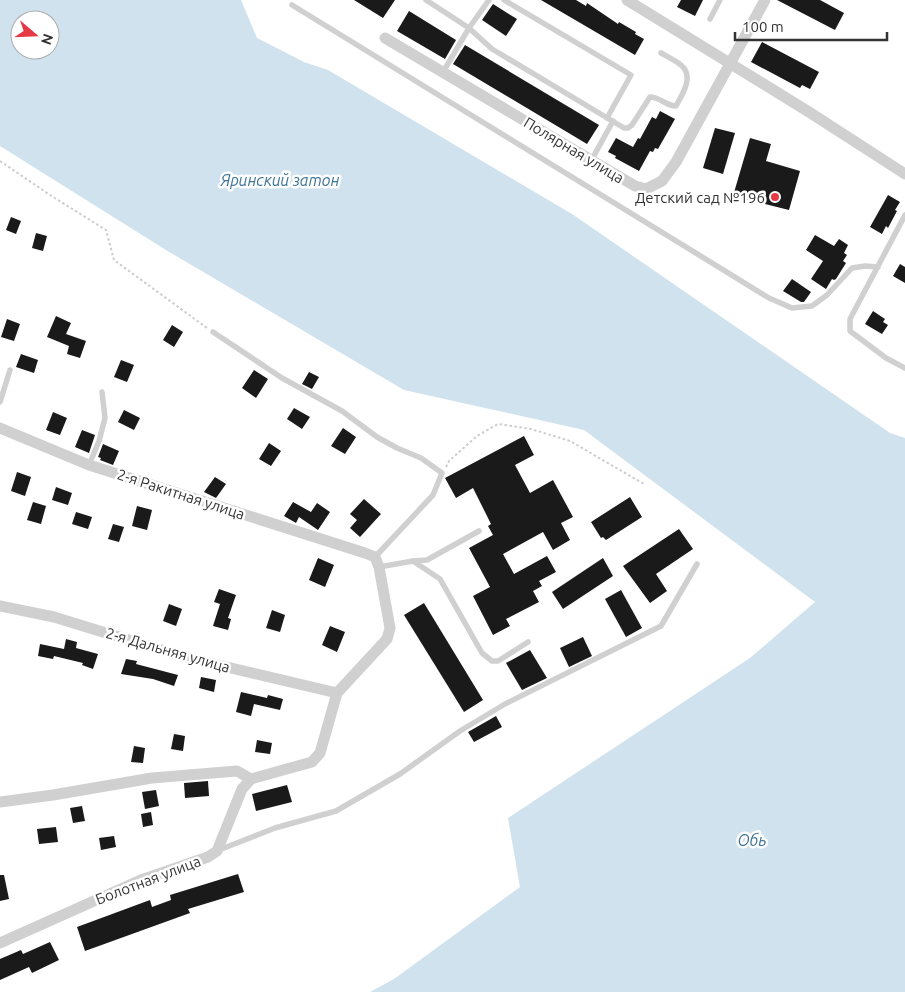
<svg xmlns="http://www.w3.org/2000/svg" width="905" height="992" viewBox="0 0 905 992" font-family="Ubuntu,sans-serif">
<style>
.water{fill:#cfe2ee;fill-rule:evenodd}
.building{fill:#1a1a1a}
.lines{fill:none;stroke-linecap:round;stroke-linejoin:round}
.path{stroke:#cdcdcd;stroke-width:2;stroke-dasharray:2.5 2.5;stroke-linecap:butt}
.service{stroke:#d0d0d0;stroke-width:5.5}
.minor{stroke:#d0d0d0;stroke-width:11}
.poi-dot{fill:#e63946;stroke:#fff;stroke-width:2}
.labels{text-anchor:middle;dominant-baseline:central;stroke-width:5;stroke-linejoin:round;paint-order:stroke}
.street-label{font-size:15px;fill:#333;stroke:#fff}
.poi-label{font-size:15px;fill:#333;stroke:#fff;text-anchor:end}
.water-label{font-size:16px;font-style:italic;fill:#3f7597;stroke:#fff}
</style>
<rect width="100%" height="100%" fill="#fff"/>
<path class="water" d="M0 0H241L257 38 304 62 328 70 572 214 890 433 905 438V992H370L394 979 520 887 508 818 750 658 815 602 584 430 404 390 166 250 0 146ZM20 20H50V50H20Z"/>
<g class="building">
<path d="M354 0H395L383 18Z"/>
<path d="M541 0H576L586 6 587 3 618 24 619 22 636 32 635 34 644 39 635 55Z"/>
<path d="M681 0H703L695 16 677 7Z"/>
<path d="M777 0H820L844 13 835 30Z"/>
<path d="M493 4 517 19 506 36 482 20Z"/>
<path d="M409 11 456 40 445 59 397 31Z"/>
<path d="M762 42 819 72 810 89 802 85 800 88 751 62Z"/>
<path d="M465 45 599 125 587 144 453 64Z"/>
<path d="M660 111 675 119 658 149 655 148 653 152 650 151 639 171 615 158 616 156 608 152 616 138 633 147 638 138 640 139 652 117 656 119Z"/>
<path d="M715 128 735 133 723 174 703 168Z"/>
<path d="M750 138 771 144 766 161 800 171 789 210 733 196Z"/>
<path d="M888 195 900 202 895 210 897 211 888 228 886 226 882 234 870 227Z"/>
<path d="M11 217 21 221 16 234 6 230Z"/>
<path d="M36 233 47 236 43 251 32 248Z"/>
<path d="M815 235 834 246 839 239 848 245 844 253 847 255 843 261 846 263 836 279 834 280 832 279 826 289 811 279 823 261 806 250Z"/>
<path d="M900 264 905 267V283L893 276Z"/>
<path d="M792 279 811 292 804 302H801L783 291Z"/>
<path d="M873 311 885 319 883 322 888 325 882 334 865 324Z"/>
<path d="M56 316 71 323 66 334 86 341 80 358 67 354 69 346 47 337Z"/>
<path d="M7 319 20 324 14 341 1 337Z"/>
<path d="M172 325 183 332 174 347 163 340Z"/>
<path d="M21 354 38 360 34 373 16 367Z"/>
<path d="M121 360 134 365 127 382 114 377Z"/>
<path d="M254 370 268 379 256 398 242 388Z"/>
<path d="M309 372 319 377 312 389 302 384Z"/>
<path d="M294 408 310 417 302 429 287 419Z"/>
<path d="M124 410 140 418 134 430 118 422Z"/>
<path d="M53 412 67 418 60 435 46 430Z"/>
<path d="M343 428 356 437 345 454 331 446Z"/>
<path d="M82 430 95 435 89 453 75 447Z"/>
<path d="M524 436 534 455 515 465 530 493 553 480 573 517 561 523 570 540 553 550 543 532 503 554 514 574 547 556 556 572 539 581 542 586 533 591 539 602 506 619 510 626 493 635 473 596 490 587 469 548 493 535 488 526 491 524 473 488 456 498 445 478Z"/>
<path d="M269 443 281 451 271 466 259 459Z"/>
<path d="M103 444 119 451 113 465 100 460 101 458 98 457Z"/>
<path d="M17 472 31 477 25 496 11 491Z"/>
<path d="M215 477 226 484 216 498 204 492Z"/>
<path d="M56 487 72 493 68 505 52 500Z"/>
<path d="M630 497 642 517 606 540 603 537 601 538 591 522Z"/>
<path d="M364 499 381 514 360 537 350 528 357 520 350 514Z"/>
<path d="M33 502 46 506 41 524 27 520Z"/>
<path d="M293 502 311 512 317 503 330 512 318 530 299 517 296 523 284 516Z"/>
<path d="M137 506 152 510 147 530 132 526Z"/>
<path d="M76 512 92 517 88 529 72 524Z"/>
<path d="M113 524 124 527 119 542 108 539Z"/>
<path d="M679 529 693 549 656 574 667 591 650 603 623 566Z"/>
<path d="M318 558 334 565 325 587 309 580Z"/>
<path d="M603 558 613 576 563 609 552 592Z"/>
<path d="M219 589 236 595 228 618 231 619 228 630 213 626 220 604 214 602Z"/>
<path d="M621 590 642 628 626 637 605 599Z"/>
<path d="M424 603 483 700 464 712 404 615Z"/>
<path d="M169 604 182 609 176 626 163 621Z"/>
<path d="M272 610 285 615 280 632 266 628Z"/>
<path d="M330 626 345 632 337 652 322 645Z"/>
<path d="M583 637 592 656 569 667 560 648Z"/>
<path d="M66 639 77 642 76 648 98 654 93 669 82 665 83 663 54 656 53 659 38 656 40 644 64 649Z"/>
<path d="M530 650 547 678 522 690 506 663Z"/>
<path d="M126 659 137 661 136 664 178 675 174 686 153 679 121 674Z"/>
<path d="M201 677 216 680 214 692 199 688Z"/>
<path d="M241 692 267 698 268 695 283 699 280 710 254 704 251 716 236 712Z"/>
<path d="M496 716 502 727 474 742 468 732Z"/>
<path d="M174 734 185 736 183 751 171 749Z"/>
<path d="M257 740 272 743 270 754 255 752Z"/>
<path d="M134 746 145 748 143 763 131 762Z"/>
<path d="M208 781 209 796 185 798 184 783Z"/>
<path d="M287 785 292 802 256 811 252 794Z"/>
<path d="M156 790 159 806 145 809 142 792Z"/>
<path d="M82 806 85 821 73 823 70 808Z"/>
<path d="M151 812 153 825 143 827 141 814Z"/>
<path d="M56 827 58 842 39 844 37 829Z"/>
<path d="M114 836 116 847 101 850 99 838Z"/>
<path d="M238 874 244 892 188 909 190 913 85 951 77 927 150 900 152 907 171 900 170 895Z"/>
<path d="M0 875H4L9 899 0 901Z"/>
<path d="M50 942 59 960 32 973 29 967 0 980V959L21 950 23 954Z"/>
</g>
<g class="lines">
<g class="path">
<path d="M0 161 50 195 106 230 114 260 207 328"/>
<path d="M446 467 449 461 477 436 498 424 531 429 570 441 644 484"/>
</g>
<g class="service">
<path d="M426 0 469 28 443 72"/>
<path d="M489 0 469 28 492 49 624 128H628L632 125 650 97C660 97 666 106 676 106 682 95 694 77 682 66 677 61 668 57 661 53"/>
<path d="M504 0 631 75 607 118"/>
<path d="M292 5 769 298 792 308 812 306 827 295 852 268 865 266 878 267"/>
<path d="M710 19 720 0"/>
<path d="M591 161 613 121"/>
<path d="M905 215 850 319V331L886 358 905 368"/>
<path d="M213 332 282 378 342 411 377 437 397 448 421 458 442 473 433 495 375 557"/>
<path d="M0 402 10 370"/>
<path d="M89 465 99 441 105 418 102 392"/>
<path d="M413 561 427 560 479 531"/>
<path d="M379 567 413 561 440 579 482 653 492 661H498L528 642"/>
<path d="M219 850 275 828 336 811 400 774 460 731 505 704 661 626 697 564"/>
</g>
<g class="minor">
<path d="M627 0 809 112 905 174"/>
<path d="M385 38 635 186 646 189 662 181 676 162 765 0"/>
<path d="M0 428 89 465 365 553 375 557 379 567 390 628 387 639 337 693 320 753 312 762 251 779 242 789 217 851 208 857 141 880 0 943"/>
<path d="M0 606 54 617 184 657 337 693"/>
<path d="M0 802 53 795 152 778 237 771 251 779"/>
</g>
</g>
<circle class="poi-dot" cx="775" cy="197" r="5"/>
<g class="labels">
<g class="street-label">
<text transform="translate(574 150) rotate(31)">Полярная улица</text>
<text transform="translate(181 494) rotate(18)">2-я Ракитная улица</text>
<text transform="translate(168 650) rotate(16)">2-я Дальняя улица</text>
<text transform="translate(148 880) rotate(-21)">Болотная улица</text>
</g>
<g class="poi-label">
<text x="765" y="197">Детский сад №196</text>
</g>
<g class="water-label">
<text x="280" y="180">Яринский затон</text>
<text x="752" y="840">Обь</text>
</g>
</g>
<g transform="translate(35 35) rotate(109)"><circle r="24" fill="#ffffff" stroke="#adadad"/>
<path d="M0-4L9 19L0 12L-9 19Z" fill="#e63946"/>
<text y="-8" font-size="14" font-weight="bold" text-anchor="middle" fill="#333333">N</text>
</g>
<path d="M735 32v8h152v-8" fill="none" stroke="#333333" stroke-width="2.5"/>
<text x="742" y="32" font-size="15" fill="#333333" stroke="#ffffff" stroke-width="4" paint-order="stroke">100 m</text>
</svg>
